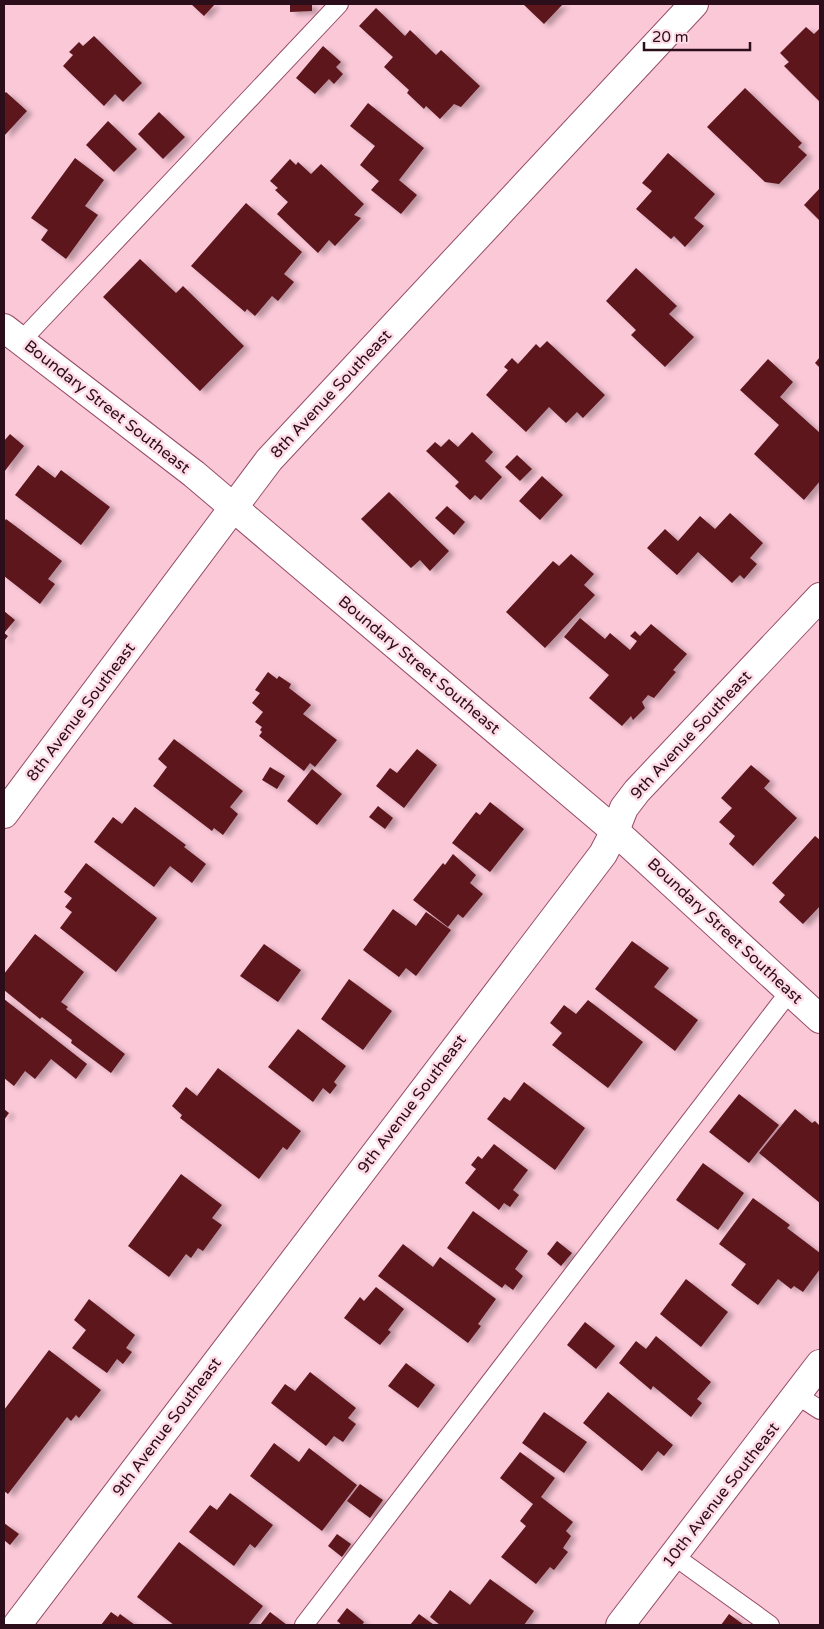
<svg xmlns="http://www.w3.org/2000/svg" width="824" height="1629" viewBox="0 0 824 1629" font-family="'Varela Round',sans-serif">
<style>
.building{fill:#5b141e;filter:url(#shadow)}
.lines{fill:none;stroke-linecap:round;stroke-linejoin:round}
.lane-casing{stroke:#964d68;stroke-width:20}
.street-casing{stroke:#964d68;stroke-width:30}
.lane{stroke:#fff;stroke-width:18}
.street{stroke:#fff;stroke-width:28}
.labels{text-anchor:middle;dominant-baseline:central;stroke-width:5;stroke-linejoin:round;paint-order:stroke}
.street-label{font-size:16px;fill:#2c0e1a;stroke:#fedbe6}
</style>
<defs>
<filter id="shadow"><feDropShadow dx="5.5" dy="3" stdDeviation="2.5" flood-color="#0004"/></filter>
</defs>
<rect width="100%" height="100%" fill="#fbc8d8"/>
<g class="building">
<path d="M191 4H215L204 16Z"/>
<path d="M290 4H312V11L290 12Z"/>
<path d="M523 4H563L544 24Z"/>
<path d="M376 8 405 36 410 30 436 55 441 50 480 86 461 107 454 104 440 119 426 106 424 109 407 93 409 90 384 67 393 57 359 26Z"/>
<path d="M806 27 814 34 820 28V102L784 66 789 62 780 53Z"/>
<path d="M94 36 142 83 123 102 115 94 104 106 63 66 73 55 69 52 79 42 83 46Z"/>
<path d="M323 46 341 62 336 67 343 74 334 84 329 79 315 94 296 78Z"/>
<path d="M745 88 802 143 798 147 807 155 779 184 765 182 707 127Z"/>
<path d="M6 92 27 111 4 136V94Z"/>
<path d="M368 103 424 148 399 180 417 195 401 214 371 190 379 181 360 165 375 146 350 126Z"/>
<path d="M159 112 185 137 163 159 138 134Z"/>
<path d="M108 121 137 149 114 172 86 145Z"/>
<path d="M668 153 715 194 694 218 704 226 685 247 674 236 671 239 636 209 652 191 642 183Z"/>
<path d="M75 158 104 180 85 206 98 215 66 259 41 240 48 230 31 218Z"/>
<path d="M290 159 296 165 298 162 311 174 321 164 364 204 354 215 361 218 335 246 329 240 318 253 277 214 288 202 275 190 278 188 270 181Z"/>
<path d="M820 188V221L804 205Z"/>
<path d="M246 203 302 252 284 274 294 282 278 301 272 296 255 316 247 309 245 312 191 266Z"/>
<path d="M140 259 176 293 183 286 244 346 200 391 103 297Z"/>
<path d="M636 268 677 306 669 314 694 337 665 367 631 335 636 330 606 301Z"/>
<path d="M547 341 605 395 583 418 577 412 566 423 549 407 526 432 486 395 508 370 504 367 512 358 518 364 536 344 540 348Z"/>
<path d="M820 357V368L815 363Z"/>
<path d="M768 359 793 382 780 397 820 433V481L804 500 754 454 779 425 740 390Z"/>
<path d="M472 432 493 452 485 461 502 477 481 500 475 495 470 500 455 486 459 482 426 451 435 442 441 447 449 439 458 447Z"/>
<path d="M10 434 24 446 4 472V441Z"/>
<path d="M517 455 532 469 520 481 505 467Z"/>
<path d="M38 465 55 478 61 470 110 507 81 545 15 495Z"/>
<path d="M542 476 563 495 540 520 519 501Z"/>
<path d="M389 492 449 551 430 571 420 560 411 568 361 519Z"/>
<path d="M447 506 465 522 454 535 435 518Z"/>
<path d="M730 513 763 543 750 558 757 564 744 579 740 575 732 583 698 552 677 575 647 548 665 529 678 541 700 516 715 529Z"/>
<path d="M6 519 62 561 48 579 55 584 40 604 4 576V522Z"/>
<path d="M571 554 594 574 584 585 595 595 545 648 506 612 553 561 559 566Z"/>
<path d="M4 611 15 620 4 633 8 636 4 641Z"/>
<path d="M580 618 605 639 610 633 630 650 637 641 630 636 635 631 640 636 651 624 687 654 673 670 676 672 654 698 648 695 642 702 645 708 633 720 631 716 622 726 589 698 609 675 564 637Z"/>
<path d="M268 672 277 679 279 676 291 684 289 688 311 705 303 714 337 740 315 767 310 763 304 771 259 736 262 732 260 730 262 727 255 722 263 712 252 703 260 693 255 690Z"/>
<path d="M174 739 243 791 230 807 238 814 223 835 214 828 212 831 153 786 167 767 158 759Z"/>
<path d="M417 749 437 765 404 808 376 786 390 768 397 773Z"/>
<path d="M751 765 770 781 764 788 797 818 753 866 729 844 735 836 719 822 732 808 721 798Z"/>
<path d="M270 767 285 776 277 789 262 780Z"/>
<path d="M312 769 342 794 317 825 287 801Z"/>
<path d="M490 802 524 829 490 872 452 843 476 812 480 815Z"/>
<path d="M378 806 393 818 385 829 369 817Z"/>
<path d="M135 807 186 845 184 847 206 864 192 883 170 866 154 887 94 842 113 817 122 824Z"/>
<path d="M815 836 820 840V906L803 924 779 902 785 895 772 883Z"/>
<path d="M453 854 476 875 470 883 483 894 463 918 458 914 448 927 413 900 443 863 445 865Z"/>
<path d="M86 863 157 918 116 972 60 928 72 912 65 907 72 898 64 892Z"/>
<path d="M393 909 416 926 426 912 451 930 416 976 406 968 399 977 363 950Z"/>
<path d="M35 934 84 972 61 1002 68 1007 66 1009 125 1054 111 1073 71 1043 72 1040 42 1017 40 1019 4 990V974Z"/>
<path d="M632 941 669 968 654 987 698 1020 675 1051 595 989Z"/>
<path d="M264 944 301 970 278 1002 240 976Z"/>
<path d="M349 979 392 1011 363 1050 321 1019Z"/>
<path d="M4 999 87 1064 76 1079 51 1059 35 1079 25 1071 14 1086 4 1078Z"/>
<path d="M588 1000 643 1042 608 1088 552 1045 562 1033 550 1023 564 1005 576 1014Z"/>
<path d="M298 1029 346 1066 334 1082 337 1085 330 1094 323 1088 313 1102 268 1067Z"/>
<path d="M218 1068 301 1131 287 1150 283 1147 259 1179 180 1118 182 1115 172 1106 186 1087 197 1096Z"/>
<path d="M524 1082 585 1128 555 1170 487 1119 504 1097 510 1101Z"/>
<path d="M739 1094 779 1125 749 1163 709 1132Z"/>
<path d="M4 1109 9 1113 4 1120Z"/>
<path d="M795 1109 812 1123 815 1121 820 1126V1203L759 1153Z"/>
<path d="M494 1144 528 1170 513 1190 519 1195 510 1207 504 1203 499 1210 465 1183 476 1169 471 1165 478 1156 482 1159Z"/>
<path d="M703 1163 744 1193 718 1230 676 1200Z"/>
<path d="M181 1174 222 1205 212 1218 222 1225 203 1251 198 1248 191 1258 186 1254 169 1277 128 1246Z"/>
<path d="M753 1198 790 1225 787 1228 820 1253V1269L803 1292 794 1286 791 1289 778 1279 758 1305 731 1285 746 1264 719 1244Z"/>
<path d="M473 1211 528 1251 515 1269 523 1276 513 1290 505 1284 502 1288 447 1248Z"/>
<path d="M557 1241 572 1253 561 1266 547 1254Z"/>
<path d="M403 1244 433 1267 440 1257 496 1299 478 1324 481 1326 468 1343 378 1276Z"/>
<path d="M686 1279 728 1312 701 1347 660 1314Z"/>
<path d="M376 1287 404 1309 388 1330 391 1332 380 1345 344 1318 360 1297 364 1301Z"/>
<path d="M89 1299 135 1335 126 1348 132 1352 123 1364 117 1359 107 1373 72 1348 86 1330 74 1320Z"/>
<path d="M585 1322 615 1346 596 1369 567 1345Z"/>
<path d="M656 1336 711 1382 697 1399 702 1403 691 1417 653 1386 651 1390 619 1363 636 1341 646 1349Z"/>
<path d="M49 1350 101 1390 79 1418 76 1415 71 1421 67 1417 8 1494 4 1491V1410Z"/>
<path d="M406 1363 435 1385 418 1408 388 1386Z"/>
<path d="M310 1372 356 1408 348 1418 356 1424 343 1442 334 1436 326 1446 271 1403 285 1384 295 1391Z"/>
<path d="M608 1392 673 1445 664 1456 658 1451 642 1471 583 1423Z"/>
<path d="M544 1412 587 1442 564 1473 522 1443Z"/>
<path d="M274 1443 299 1462 309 1448 357 1485 322 1531 250 1476Z"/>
<path d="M520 1452 555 1478 541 1497 573 1522 566 1531 571 1536 563 1548 568 1552 554 1570 550 1567 536 1584 501 1557 526 1526 520 1521 533 1504 500 1478Z"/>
<path d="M360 1484 383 1500 370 1518 347 1501Z"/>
<path d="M230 1493 273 1525 255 1548 250 1544 234 1566 189 1532 210 1505 217 1510Z"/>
<path d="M4 1523 19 1534 10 1545 4 1540Z"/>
<path d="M337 1534 351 1544 342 1557 328 1546Z"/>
<path d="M179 1542 263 1606 248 1625H174L137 1597Z"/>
<path d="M490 1579 534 1611 524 1625H440L430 1617 450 1590 470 1605Z"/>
<path d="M347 1608 364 1622 362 1625H342L337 1621Z"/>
<path d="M111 1612 118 1617 120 1614 135 1625H101Z"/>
<path d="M270 1612 287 1625H260Z"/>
<path d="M419 1614 434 1625H410Z"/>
<path d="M729 1614 744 1625H721Z"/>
</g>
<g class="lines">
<g class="lane-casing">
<g id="lane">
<path d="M21 341 339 4"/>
<path d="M797 1395 820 1410"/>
<path d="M674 1556 770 1625"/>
<path d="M304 1625 790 991"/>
</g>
</g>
<g class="street-casing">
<g id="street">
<path d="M4 328 194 474 274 542 615 831 820 1019"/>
<path d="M4 814 269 460 694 4"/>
<path d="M17 1625 603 854 615 831 624 808 637 791 820 597"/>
<path d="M620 1625 820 1364"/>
</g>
</g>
<use href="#lane" class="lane"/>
<use href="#street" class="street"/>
</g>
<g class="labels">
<g class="street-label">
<text transform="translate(331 394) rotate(-47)">8th Avenue Southeast</text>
<text transform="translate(107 407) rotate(38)">Boundary Street Southeast</text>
<text transform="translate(419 665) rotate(40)">Boundary Street Southeast</text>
<text transform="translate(81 712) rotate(-53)">8th Avenue Southeast</text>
<text transform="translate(691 735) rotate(-47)">9th Avenue Southeast</text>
<text transform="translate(725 931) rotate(43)">Boundary Street Southeast</text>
<text transform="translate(412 1104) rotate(-53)">9th Avenue Southeast</text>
<text transform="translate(167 1427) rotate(-53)">9th Avenue Southeast</text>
<text transform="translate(721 1495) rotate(-52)">10th Avenue Southeast</text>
</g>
</g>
<rect width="824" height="1629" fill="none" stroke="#2c0e1a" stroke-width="10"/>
<path d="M644 42v8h106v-8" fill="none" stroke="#2c0e1a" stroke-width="2.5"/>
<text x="652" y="42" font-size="15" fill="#2c0e1a" stroke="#fedbe6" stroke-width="4" paint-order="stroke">20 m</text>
</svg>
